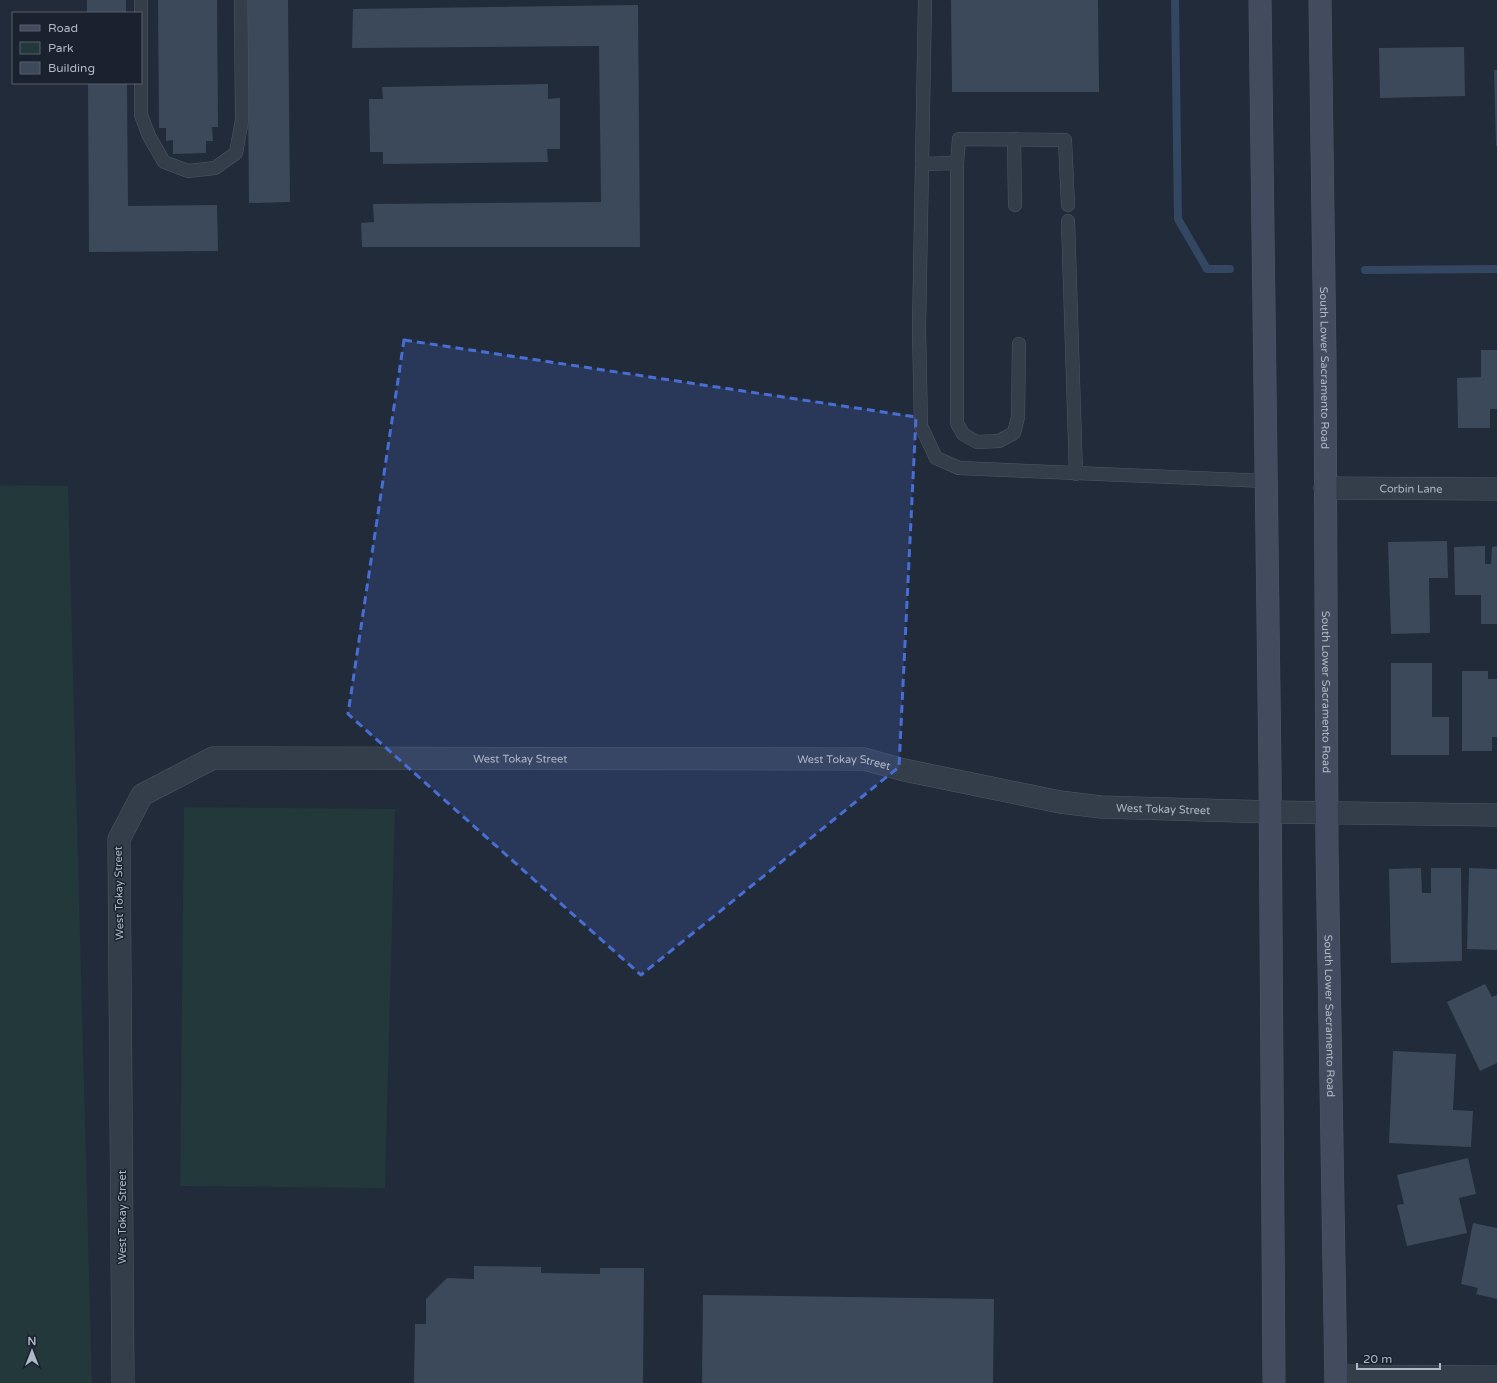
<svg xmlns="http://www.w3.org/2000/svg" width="1497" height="1383" viewBox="0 0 1497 1383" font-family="'Varela Round',sans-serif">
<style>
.green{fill:#22383b}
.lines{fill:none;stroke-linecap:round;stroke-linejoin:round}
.stream{stroke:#334662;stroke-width:8}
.building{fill:#3c495a}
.service-casing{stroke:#4f5865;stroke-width:14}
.minor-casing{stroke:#4f5865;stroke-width:23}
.secondary-casing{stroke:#4f5865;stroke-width:23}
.service{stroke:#343d4a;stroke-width:13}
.minor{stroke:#343d4a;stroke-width:22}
.secondary{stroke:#424c5e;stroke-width:22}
.marked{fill:#496ed3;fill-opacity:0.2;stroke:#496ed3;stroke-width:3;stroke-dasharray:8 5;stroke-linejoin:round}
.labels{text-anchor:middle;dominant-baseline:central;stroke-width:3;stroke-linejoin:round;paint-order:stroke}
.street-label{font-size:11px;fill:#afb8c7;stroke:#1a222f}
</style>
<rect width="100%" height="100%" fill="#212b3a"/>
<g class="green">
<path d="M0 485 68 486 92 1383H0Z"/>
<path d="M184 807 395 809 385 1188 180 1186Z"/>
</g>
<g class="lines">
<g class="stream">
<path d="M1175 0 1178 219 1207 269H1230"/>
<path d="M1365 270 1497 269"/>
</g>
</g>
<g class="building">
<rect x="87" y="0" width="39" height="13"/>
<path d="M158 0H217L218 127H212L213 141H206V153L173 154V140L166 141V128H159Z"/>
<path d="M247 0H288L290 202 249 203Z"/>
<path d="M951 0H1098L1099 92H952Z"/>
<path d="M638 5 640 247H362L361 223 374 222 373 204 601 202 599 46 352 48 353 9Z"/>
<path d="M1464 47 1465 96 1380 98 1379 48Z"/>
<path d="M1494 70H1497V146H1496Z"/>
<path d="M88 83H127L128 206 217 205 218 251 89 252Z"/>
<path d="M548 84V99L560 98V149H547L548 162 383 164V152H370L369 99H383L382 87Z"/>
<path d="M1481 350H1497V409H1490V428H1458L1457 378 1481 377Z"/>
<path d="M1447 541 1448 578H1429L1430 633 1391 634 1388 542Z"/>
<path d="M1485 546V564H1491L1492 547 1497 546V624H1481V595H1455L1454 547Z"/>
<path d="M1391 663H1432V717H1449V755H1391Z"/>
<path d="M1462 671H1488V679H1497V737H1492V751H1462Z"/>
<path d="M1421 868 1422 893H1431V868H1461L1462 961 1391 963 1389 869Z"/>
<path d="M1469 868 1497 869V950L1467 949Z"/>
<path d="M1485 984 1492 997 1497 995V1063L1480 1071 1447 1002Z"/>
<path d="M1393 1051 1456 1054 1453 1110 1473 1111 1471 1147 1389 1143Z"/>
<path d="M1468 1158 1476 1194 1459 1198 1467 1233 1407 1246 1397 1205 1404 1204 1397 1175Z"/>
<path d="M1473 1223 1497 1228V1299L1476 1294 1478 1288 1461 1284Z"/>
<path d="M474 1266 541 1267V1273L600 1274V1268H644L643 1383H414L415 1324H426V1299L447 1278 474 1279Z"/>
<path d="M703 1295 994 1299 993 1383H702Z"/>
</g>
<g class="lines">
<g class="service-casing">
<g id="service">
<path d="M141 0V115L149 136 164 162 188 171 215 168 236 153 242 120 241 0"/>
<path d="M925 0 919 329 921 426 936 458 959 468 1266 481"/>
<path d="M1014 139 1015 205"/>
<path d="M922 164 957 163"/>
<path d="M1068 221 1076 474"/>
<path d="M1019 344 1018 417 1014 433 999 441 977 442 963 434 957 423V163L959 139 1065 140 1068 205"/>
</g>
</g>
<g class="minor-casing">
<g id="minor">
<path id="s1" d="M1325 488 1497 489"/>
<path d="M1336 1376 1497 1377"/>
<path id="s2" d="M123 1383 119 839 142 795 213 758 864 759 904 770 1060 802 1101 807 1271 812 1497 815"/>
</g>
</g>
<g class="secondary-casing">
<g id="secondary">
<path d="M1260 0 1270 773 1274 1383"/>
<path id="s3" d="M1320 0 1325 358 1327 848 1336 1383"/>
</g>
</g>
<use href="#service" class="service"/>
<use href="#minor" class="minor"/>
<use href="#secondary" class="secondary"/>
</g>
<path class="marked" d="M404 340 916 417 899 767 641 975 348 714Z"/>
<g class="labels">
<g class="street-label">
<text stroke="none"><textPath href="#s3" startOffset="368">South Lower Sacramento Road</textPath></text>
<text stroke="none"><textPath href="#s1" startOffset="86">Corbin Lane</textPath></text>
<text stroke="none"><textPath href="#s3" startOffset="692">South Lower Sacramento Road</textPath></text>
<text stroke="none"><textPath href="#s2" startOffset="981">West Tokay Street</textPath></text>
<text stroke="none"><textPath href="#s2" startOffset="1305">West Tokay Street</textPath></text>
<text stroke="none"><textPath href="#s2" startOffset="1629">West Tokay Street</textPath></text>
<text transform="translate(119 893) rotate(-91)">West Tokay Street</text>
<text stroke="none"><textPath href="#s3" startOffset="1016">South Lower Sacramento Road</textPath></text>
<text transform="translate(122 1217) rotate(-90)">West Tokay Street</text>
</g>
</g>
<rect x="12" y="12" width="130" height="72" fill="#1a222f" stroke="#565e6c"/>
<rect x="20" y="25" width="20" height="6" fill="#424c5e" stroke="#565e6c"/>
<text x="48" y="32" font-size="12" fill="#afb8c7">Road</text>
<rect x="20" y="42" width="20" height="12" fill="#22383b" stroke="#565e6c"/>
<text x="48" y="52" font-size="12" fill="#afb8c7">Park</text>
<rect x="20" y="62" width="20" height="12" fill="#3c495a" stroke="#565e6c"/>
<text x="48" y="72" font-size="12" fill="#afb8c7">Building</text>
<g transform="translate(32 1351)" stroke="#1a222f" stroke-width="3" paint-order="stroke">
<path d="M0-3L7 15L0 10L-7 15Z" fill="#afb8c7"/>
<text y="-6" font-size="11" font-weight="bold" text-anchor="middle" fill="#afb8c7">N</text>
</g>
<path d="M1357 1363v6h83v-6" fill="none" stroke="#afb8c7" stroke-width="2"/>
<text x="1363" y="1363" font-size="12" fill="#afb8c7" stroke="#1a222f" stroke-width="3" paint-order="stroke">20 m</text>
</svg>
